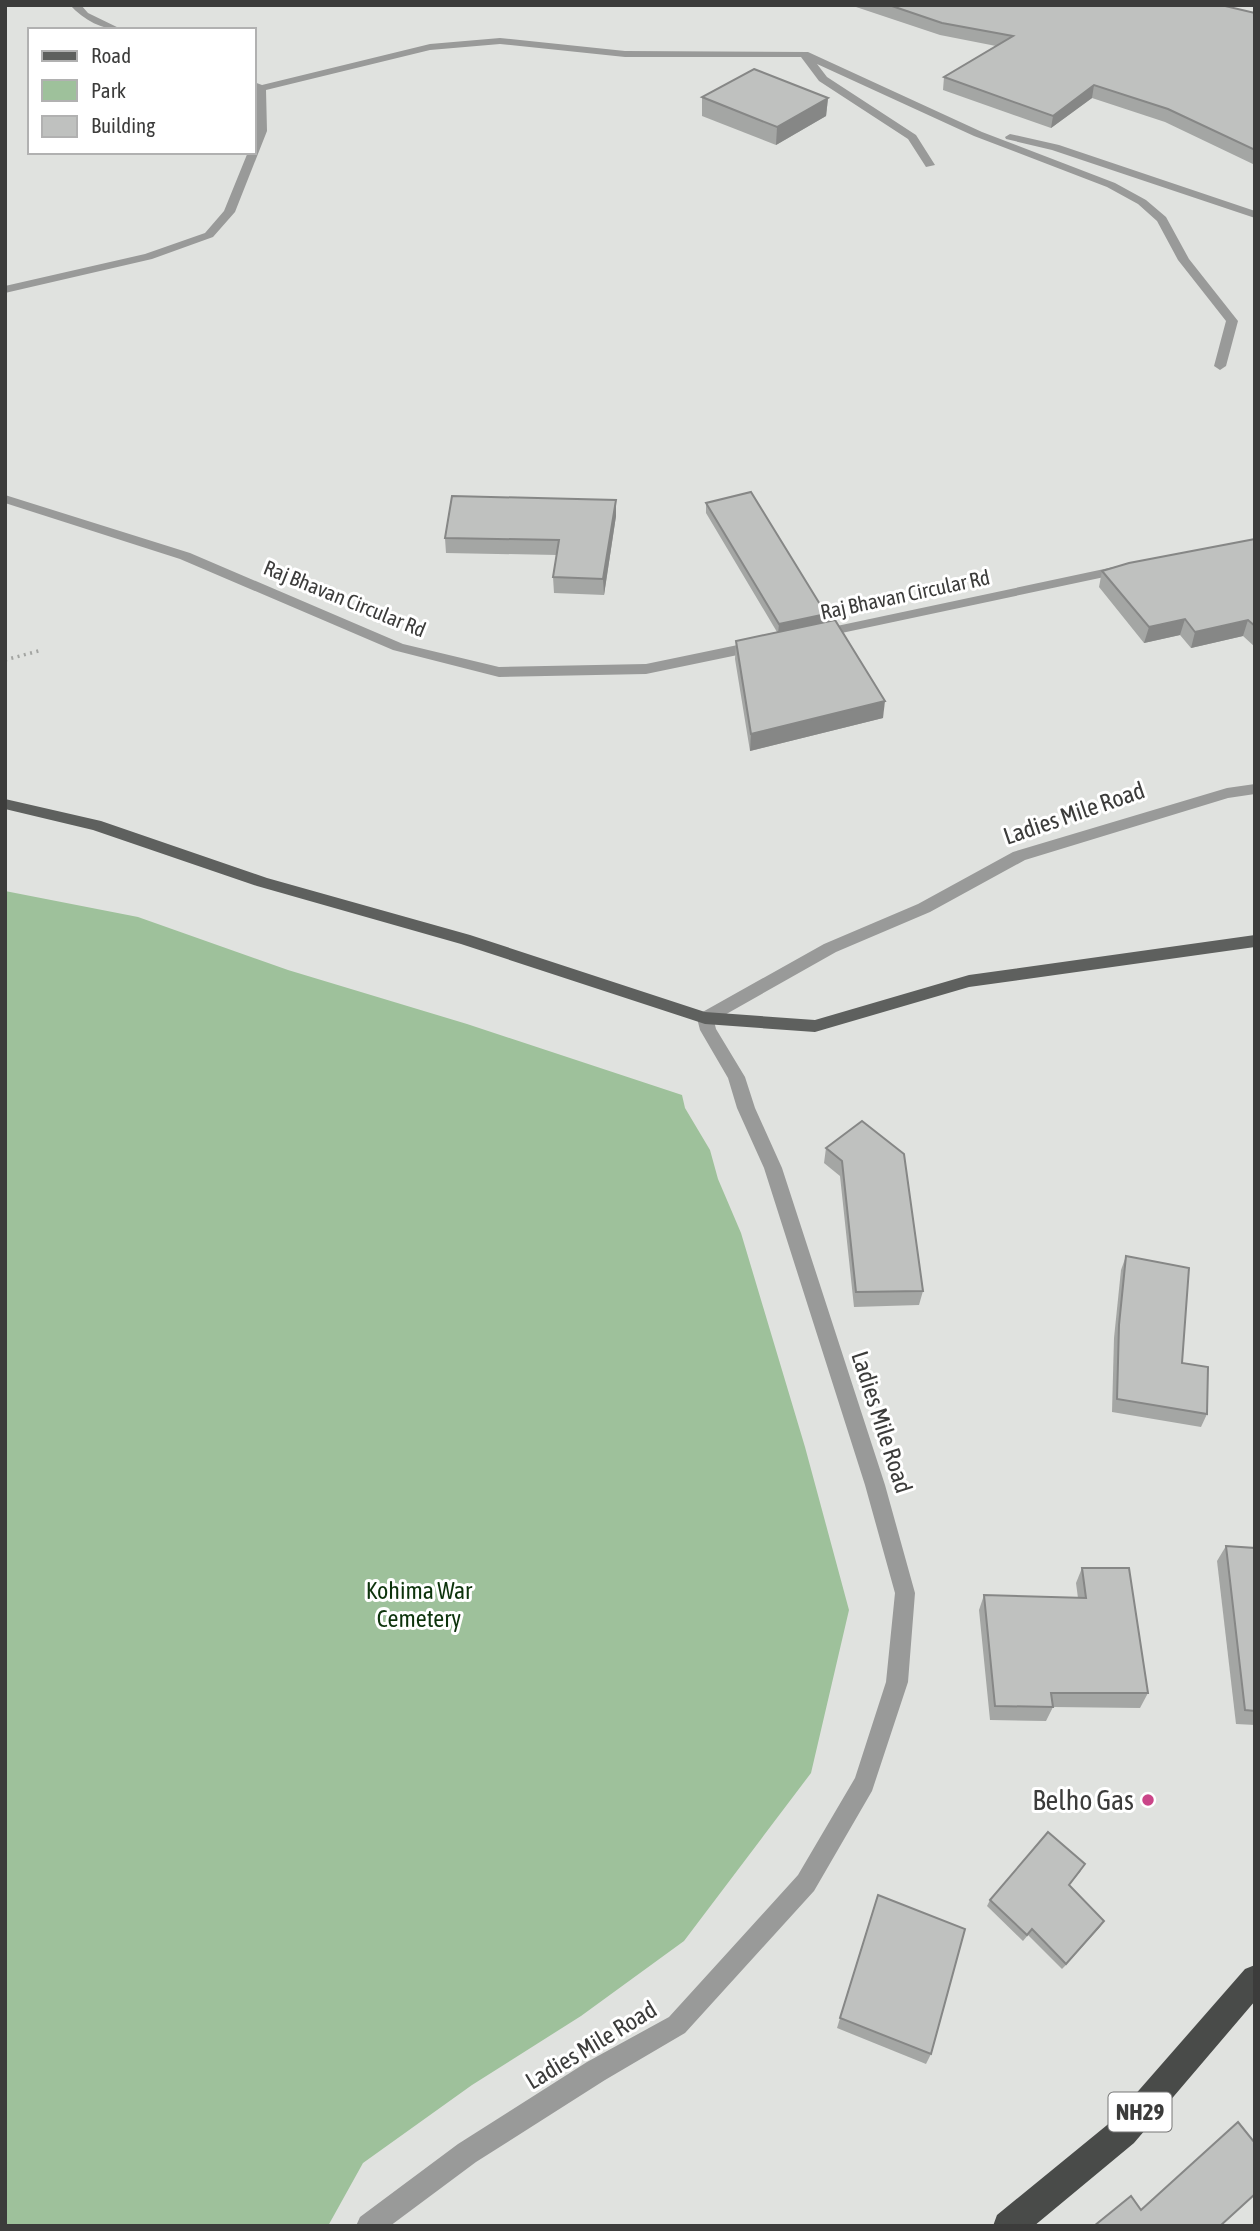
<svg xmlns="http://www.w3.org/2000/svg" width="1260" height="2231" viewBox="0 0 1260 2231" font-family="'Asap Condensed',sans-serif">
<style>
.green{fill:#9ec19b}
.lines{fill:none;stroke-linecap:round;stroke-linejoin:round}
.path{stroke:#a3a5a2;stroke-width:3.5;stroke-dasharray:2 4.5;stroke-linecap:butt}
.minor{fill:#999a99;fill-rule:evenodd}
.major{fill:#5e605e;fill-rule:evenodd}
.highway{fill:#494b49;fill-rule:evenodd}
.wall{fill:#a4a6a4}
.shaded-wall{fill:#868786}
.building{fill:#bfc1bf;stroke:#868786;stroke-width:2}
.poi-dot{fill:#ca4588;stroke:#fff;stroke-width:2.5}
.labels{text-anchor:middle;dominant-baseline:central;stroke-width:6;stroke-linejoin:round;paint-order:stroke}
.far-street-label{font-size:21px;fill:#3c3c3b;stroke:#fff}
.shield{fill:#fff;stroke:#767676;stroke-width:2}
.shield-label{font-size:23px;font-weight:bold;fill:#3c3c3b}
.street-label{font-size:24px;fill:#3c3c3b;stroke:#fff}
.park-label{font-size:24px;fill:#0d330c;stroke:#fff}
.near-poi-label{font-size:28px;fill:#3c3c3b;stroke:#fff;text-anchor:end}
</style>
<rect width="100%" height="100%" fill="#e0e2df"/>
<path class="green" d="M5 891 138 917 288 970 467 1024 682 1095 685 1108 710 1150 718 1179 741 1233 805 1447 849 1610 811 1773 684 1941 581 2016 472 2085 363 2163 328 2226H5Z"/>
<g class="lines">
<path class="path" d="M5 660 42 650"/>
<g class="minor">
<path d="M70 5H81L88 13 123 30C102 30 84 20 70 5Z"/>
<path d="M500 38 625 51 808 52 982 132 1115 183 1146 200 1166 217 1189 259 1238 321 1226 366 1220 370 1214 366 1226 321 1178 260 1157 221 1138 204 1107 187 974 136 817 64 827 77 916 135 935 165 926 167 908 139 819 81 801 57H625L500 44 430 50 266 90 267 131 235 212 213 237 152 259 5 293V286L145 254 205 233 224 211 248 152H254L257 131 254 82 262 85 430 44Z"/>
<path d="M1010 134 1059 145 1255 211V218L1052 150 1006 139 1005 137Z"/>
<path d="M5 495 190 553 403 644 499 667 646 664 757 641 764 646 757 651 646 674 499 677 393 650 180 559 5 503Z"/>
<path d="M1123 565 1130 569 1128 572 818 638 811 634 818 630Z"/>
<path d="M1255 784V794L1228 798 1025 860 930 912 836 952 714 1021 716 1029 745 1077 755 1108 782 1168 885 1485 915 1593 908 1682 872 1791 814 1891 685 2033 605 2080 476 2162 390 2226H356L360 2217 458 2144 587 2062 669 2017 798 1875 855 1778 886 1682 895 1593 865 1485 764 1168 737 1108 728 1078 700 1030 697 1018 699 1014 824 944 918 904 1013 852 1227 788Z"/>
</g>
<path class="major" d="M5 799 101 821 267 878 470 935 705 1012 815 1020 969 975 1255 935V947L969 987 815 1032 705 1024 461 944 257 886 93 830 5 809Z"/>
<path class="highway" d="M1255 1965V2001L1134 2143 1034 2226H993L997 2215 1112 2121 1245 1969Z"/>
</g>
<g class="wall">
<path d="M857 5H1221L1255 13V165L1165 122 1092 98 1051 128 943 90 944 77 996 46 940 35 856 7Z"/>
<path d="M702 97 828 98 826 116 776 145 702 116Z"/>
<path d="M706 503 826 622 883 718 750 751 735 659 736 641 777 632 706 513Z"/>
<path d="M616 516 604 595 554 593 553 577 557 555 446 553 445 538Z"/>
<path d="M1255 539V647L1243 636 1191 648 1180 635 1144 643 1099 587 1102 571Z"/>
<path d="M862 1121 923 1291 919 1305 854 1307 840 1176 824 1163 826 1148Z"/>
<path d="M1126 1256 1182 1363 1207 1414 1201 1427 1112 1412 1114 1338 1121 1270Z"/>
<path d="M1226 1546 1255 1548V1725L1236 1724 1217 1561Z"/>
<path d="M1082 1568 1148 1693 1140 1708 1053 1707 1046 1721 990 1720 979 1610 984 1595 1078 1598 1076 1583Z"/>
<path d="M1081 1871 1069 1885 1104 1921 1062 1969 1028 1935 1023 1941 987 1906 990 1900Z"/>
<path d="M874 1907 931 2054 926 2064 837 2028Z"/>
</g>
<g class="shaded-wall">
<path d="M1094 85 1092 98 1051 128 1053 116Z"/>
<path d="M828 98 826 116 776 145 777 127Z"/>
<path d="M616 500V516L604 595 603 579Z"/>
<path d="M826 614 825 624 778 634 779 624Z"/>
<path d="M1185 619 1180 635 1144 643 1149 627Z"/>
<path d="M1248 620 1243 636 1191 648 1195 632Z"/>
<path d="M885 701 883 718 750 751 751 734Z"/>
<path d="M1104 1921 1100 1927 1062 1969 1066 1964Z"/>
</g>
<g class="building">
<path d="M889 5H1221L1255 13V150L1168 109 1094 85 1053 116 944 77 1013 36 942 23Z"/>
<path d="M754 69 828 98 777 127 702 97Z"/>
<path d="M751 492 826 614 779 624 706 503Z"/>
<path d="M452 496 616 500 603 579 553 577 559 540 445 538Z"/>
<path d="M1255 539V626L1248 620 1195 632 1185 619 1149 627 1102 571 1129 563Z"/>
<path d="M835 620 885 701 751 734 736 641Z"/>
<path d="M862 1121 904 1154 923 1291 856 1292 842 1161 826 1148Z"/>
<path d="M1126 1256 1189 1268 1182 1363 1208 1367 1207 1414 1117 1399 1119 1325Z"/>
<path d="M1226 1546 1255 1548V1711L1245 1710Z"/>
<path d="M1082 1568H1129L1148 1693H1051L1053 1707 995 1706 984 1595 1086 1598Z"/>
<path d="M1048 1832 1085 1864 1069 1885 1104 1921 1066 1964 1032 1929 1027 1935 990 1900Z"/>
<path d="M878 1895 965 1929 931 2054 840 2018Z"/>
<path d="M1238 2122 1255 2143V2194L1220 2226H1094L1131 2196 1141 2210Z"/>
</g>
<circle class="poi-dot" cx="1148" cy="1800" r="7"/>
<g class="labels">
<g class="far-street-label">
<text transform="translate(905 594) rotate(-12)">Raj Bhavan Circular Rd</text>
<text transform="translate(345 598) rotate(22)">Raj Bhavan Circular Rd</text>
</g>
<rect class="shield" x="1108.5" y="2092.5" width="63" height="39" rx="5"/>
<g class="shield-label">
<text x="1140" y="2112">NH29</text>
</g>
<g class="street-label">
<text transform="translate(1074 813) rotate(-19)">Ladies Mile Road</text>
<text transform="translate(882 1422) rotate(72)">Ladies Mile Road</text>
<text transform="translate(591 2045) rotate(-31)">Ladies Mile Road</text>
</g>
<g class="park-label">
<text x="419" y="1590">Kohima War<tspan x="419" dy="28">Cemetery</tspan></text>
</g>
<g class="near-poi-label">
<text x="1134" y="1800">Belho Gas</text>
</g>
</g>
<rect width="1260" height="2231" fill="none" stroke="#3c3c3b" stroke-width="14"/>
<rect x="28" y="28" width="228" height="126" fill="#ffffff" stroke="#b1b1b1" stroke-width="2"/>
<rect x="42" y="51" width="35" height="10" fill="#5e605e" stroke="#b1b1b1" stroke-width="2"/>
<text x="91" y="63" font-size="21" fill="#3c3c3b">Road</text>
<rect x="42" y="80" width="35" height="21" fill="#9ec19b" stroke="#b1b1b1" stroke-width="2"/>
<text x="91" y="98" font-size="21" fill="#3c3c3b">Park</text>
<rect x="42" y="116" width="35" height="21" fill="#bfc1bf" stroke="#b1b1b1" stroke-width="2"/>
<text x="91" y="133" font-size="21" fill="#3c3c3b">Building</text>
</svg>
